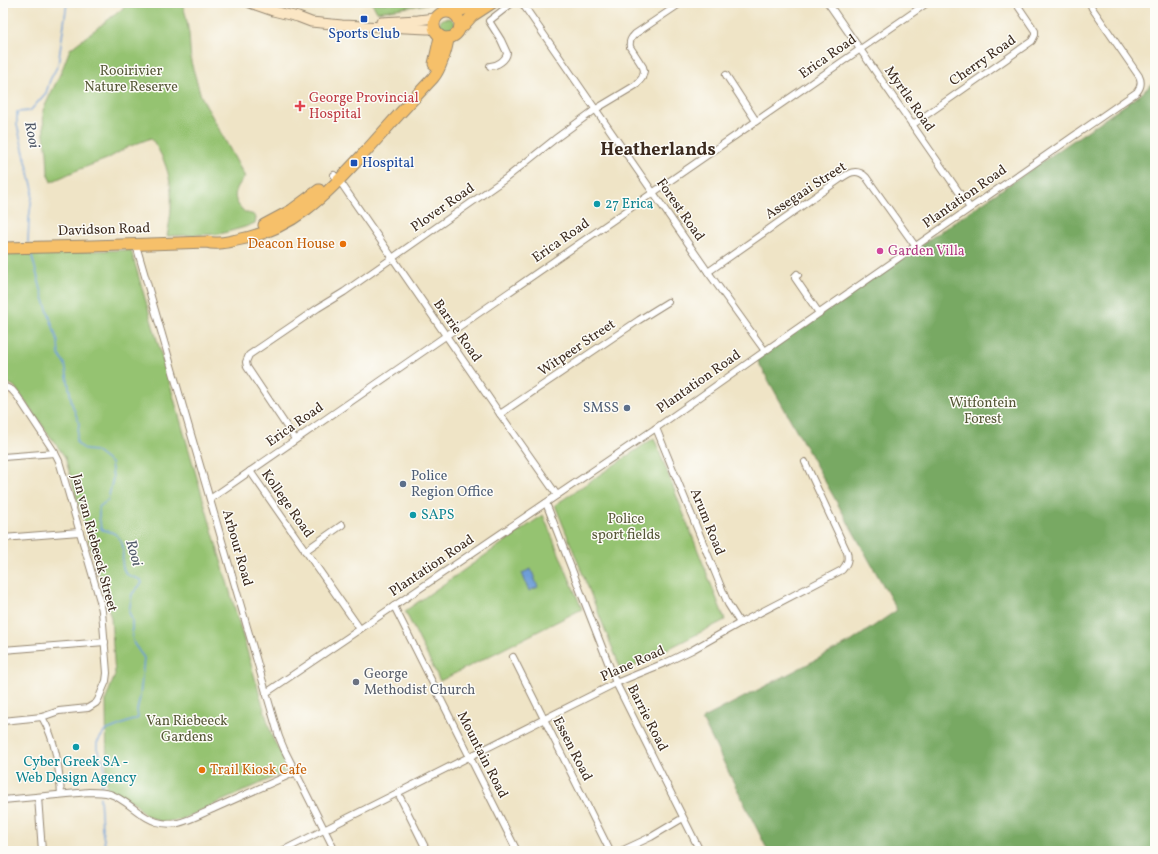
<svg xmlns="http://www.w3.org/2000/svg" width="1158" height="854" viewBox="0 0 1158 854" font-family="Vollkorn,serif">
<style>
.green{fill:#95c371;stroke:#687648}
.forest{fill:#78a963;stroke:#5a6a40}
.water{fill:#6e9ed7;stroke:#54647a}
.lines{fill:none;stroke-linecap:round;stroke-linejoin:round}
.stream{stroke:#6e9ed7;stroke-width:1.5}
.street-casing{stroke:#958772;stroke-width:8}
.secondary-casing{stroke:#958772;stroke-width:11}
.highway-casing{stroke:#958772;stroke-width:13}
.street{stroke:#fff;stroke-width:6}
.secondary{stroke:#fbe6c4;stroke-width:9}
.highway{stroke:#f6c06b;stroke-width:11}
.transit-dot{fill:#1a4fb4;stroke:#fdfcf7;stroke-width:1.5}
.health-dot{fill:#e0444e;stroke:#fdfcf7;stroke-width:1.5}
.culture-dot{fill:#0f9aa8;stroke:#fdfcf7;stroke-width:1.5}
.food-dot{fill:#e8710a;stroke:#fdfcf7;stroke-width:1.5}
.hotel-dot{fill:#d1479c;stroke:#fdfcf7;stroke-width:1.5}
.service-dot{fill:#5c6f8a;stroke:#fdfcf7;stroke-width:1.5}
.worship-dot{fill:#6b7280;stroke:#fdfcf7;stroke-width:1.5}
.labels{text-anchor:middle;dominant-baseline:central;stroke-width:3;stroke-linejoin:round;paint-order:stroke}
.transit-label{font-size:14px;fill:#164399;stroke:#fdfcf7}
.street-label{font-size:14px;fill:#3b2a1e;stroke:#fdfcf7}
.park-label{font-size:14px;fill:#565837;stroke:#fdfcf7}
.health-label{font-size:14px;fill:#be3a42;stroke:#fdfcf7;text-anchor:start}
.culture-label{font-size:14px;fill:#0d838f;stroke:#fdfcf7;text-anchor:start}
.food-label{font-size:14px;fill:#c56008;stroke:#fdfcf7;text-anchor:end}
.hotel-label{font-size:14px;fill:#b23c85;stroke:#fdfcf7;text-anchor:start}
.service-label{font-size:14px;fill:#4e5e75;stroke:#fdfcf7;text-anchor:end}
.worship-label{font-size:14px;fill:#5b616d;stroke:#fdfcf7;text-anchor:start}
.water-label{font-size:15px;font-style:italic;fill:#4f5868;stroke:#fdfcf7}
.district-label{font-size:18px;font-weight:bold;fill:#3b2a1e;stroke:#fdfcf7}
</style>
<rect width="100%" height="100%" fill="#fdfcf7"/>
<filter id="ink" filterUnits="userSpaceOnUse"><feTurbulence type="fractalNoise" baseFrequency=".025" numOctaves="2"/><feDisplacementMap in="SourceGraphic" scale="8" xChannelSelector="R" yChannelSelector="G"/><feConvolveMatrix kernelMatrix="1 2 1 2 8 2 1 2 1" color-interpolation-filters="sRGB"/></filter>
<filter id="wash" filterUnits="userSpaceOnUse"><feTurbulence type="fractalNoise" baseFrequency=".012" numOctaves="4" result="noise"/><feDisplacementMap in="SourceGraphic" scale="16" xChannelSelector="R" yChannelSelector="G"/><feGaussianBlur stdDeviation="0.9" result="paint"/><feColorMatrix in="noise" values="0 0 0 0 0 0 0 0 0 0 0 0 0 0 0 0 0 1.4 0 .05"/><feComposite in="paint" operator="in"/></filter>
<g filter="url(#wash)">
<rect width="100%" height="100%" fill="#efe4c6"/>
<g class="green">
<path d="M130 3H182L186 16 189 34 191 62 201 96 245 177C237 186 230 197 241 208 242 209 243 211 245 212 250 215 252 212 256 218L255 223 245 227 220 234 167 236C175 198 173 169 151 138L128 147 107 159 75 171 51 182 48 174 47 152 44 136 43 110 62 70 70 49Z"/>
<path d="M372 3H434L377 12Z"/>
<circle cx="447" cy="26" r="8"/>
<path d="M131 250 272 737 286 763 287 769 281 774 180 820 161 822 145 815 134 802 115 793 107 790 106 699 115 675 111 618 65 457 14 386 4 381 3 380V253Z"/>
<path d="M654 438 725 620 622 672 555 505Z"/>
<path d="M543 515 582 609 440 681 405 611Z"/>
</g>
<path class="forest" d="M1155 81V851H768L702 719 852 641 897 610 756 358 1141 94Z"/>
<path class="water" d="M531 569 538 587 529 591 522 573Z"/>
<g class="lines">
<g class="stream">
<path d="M28 243 29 219 33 189 17 125V112L30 111 46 93 50 80 58 65 67 3"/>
<path d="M31 253 44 300 58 342 59 355 65 364 72 404 79 423 78 432 76 441 79 445 86 450 95 451 111 463 113 478 108 500 99 507V515L101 529C105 531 111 531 115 534 132 548 115 563 127 574 130 577 137 578 141 580L142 583 132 594 129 612 132 620V637L134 644 144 658 140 697 137 710 138 718 105 731 97 743V749L103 760 105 772 101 787"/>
<path d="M100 797 102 829 106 851"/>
</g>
</g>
</g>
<g filter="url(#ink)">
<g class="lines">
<g class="street-casing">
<g id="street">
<path d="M522 3 708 272 765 351"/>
<path d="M828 3 970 208"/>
<path d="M490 66C497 66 506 60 507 53L501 40 489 21 512 3"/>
<path d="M726 75 756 121"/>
<path d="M912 125 1032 41 1035 35V31L1016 3"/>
<path d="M334 175 341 183 500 414 557 495"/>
<path d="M136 245 279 737 284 749 335 851"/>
<path d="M708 272 833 184C844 177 854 165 866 177L916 247"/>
<path d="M798 275 797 274 795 276V278L819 313"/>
<path d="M3 386 12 390 18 397 55 453 59 461 100 601 102 611 107 673 106 681 98 700 96 703 88 708 59 711 42 717 3 721"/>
<path d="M500 414 639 320 668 302"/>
<path d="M656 428 728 604 740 623"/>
<path d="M295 439 247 367 246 362 249 355 318 308 344 292 505 179 555 139 596 109 636 85 642 78 644 71 643 67 630 47C629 41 631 38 635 34L681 3"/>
<path d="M3 457 55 453"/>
<path d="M250 471 360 629"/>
<path d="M210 499 927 3"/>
<path d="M546 503 616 683 700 851"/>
<path d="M3 538 79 532"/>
<path d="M305 551 342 525"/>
<path d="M394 606 517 851"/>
<path d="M3 650 105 642"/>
<path d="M513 657 610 851"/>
<path d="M266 693 656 428 765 351 1137 92C1141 87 1142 82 1139 76L1092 8 1090 3"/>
<path d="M42 717C56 741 59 767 61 794"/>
<path d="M398 793 427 851"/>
<path d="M38 797 42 851"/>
<path d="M3 800 89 792C96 792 103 792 110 794 128 800 139 817 157 822 164 824 171 824 178 823 191 820 203 813 215 808 242 796 269 784 296 772"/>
<path d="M282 851 616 683 667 662 692 650 740 623 842 570C847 564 849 560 847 552L805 462"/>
<path d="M621 851 651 837 683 818"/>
</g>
</g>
<g class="secondary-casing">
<g id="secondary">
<path d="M250 3 273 11 298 17 311 22 342 25 427 29H434"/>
<path d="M381 22 418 20 435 18"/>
</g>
</g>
<g class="highway-casing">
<g id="highway">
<circle cx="447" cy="25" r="13"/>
<path d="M453 13 470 7 479 3"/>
<path d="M460 27 463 26 472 16 492 3"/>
<path d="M434 64 440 37"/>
<path d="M264 225 292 210 319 190"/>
<path d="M3 248 92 246 207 242C216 245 227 242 237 240 297 229 328 192 367 150 389 125 411 101 433 78 440 70 447 49 448 38"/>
</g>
</g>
<use href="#street" class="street"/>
<use href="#secondary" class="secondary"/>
<use href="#highway" class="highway"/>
</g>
</g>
<g class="transit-dot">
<rect x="360" y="15" width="8" height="8" rx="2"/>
<rect x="350" y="159" width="8" height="8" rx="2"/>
</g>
<path class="health-dot" d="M298 100h4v4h4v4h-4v4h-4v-4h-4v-4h4z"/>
<g class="culture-dot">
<circle cx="597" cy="204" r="4"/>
<circle cx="413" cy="515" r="4"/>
<circle cx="76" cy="747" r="4"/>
</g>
<g class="food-dot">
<circle cx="343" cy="244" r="4"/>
<circle cx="202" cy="770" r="4"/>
</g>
<circle class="hotel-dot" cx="880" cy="251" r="4"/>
<g class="service-dot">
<circle cx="627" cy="408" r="4"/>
<circle cx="403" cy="484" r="4"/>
</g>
<circle class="worship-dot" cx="356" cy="682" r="4"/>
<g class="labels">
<g class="transit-label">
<text x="364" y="34">Sports Club</text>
<text x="362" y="163" text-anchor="start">Hospital</text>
</g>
<g class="street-label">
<text transform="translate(828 57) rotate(-35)">Erica Road</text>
<text transform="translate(983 61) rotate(-35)">Cherry Road</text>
<text transform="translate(909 99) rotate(55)">Myrtle Road</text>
<text transform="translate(806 191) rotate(-33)">Assegaai Street</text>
<text transform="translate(965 197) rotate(-35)">Plantation Road</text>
<text transform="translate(443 208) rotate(-35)">Plover Road</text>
<text transform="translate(680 210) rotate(55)">Forest Road</text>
<text transform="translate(104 230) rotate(-2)">Davidson Road</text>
<text transform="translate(561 241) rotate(-35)">Erica Road</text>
<text transform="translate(457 331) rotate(55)">Barrie Road</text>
<text transform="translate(577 348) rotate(-34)">Witpeer Street</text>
<text transform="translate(699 382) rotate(-35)">Plantation Road</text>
<text transform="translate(295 425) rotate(-35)">Erica Road</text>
<text transform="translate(287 504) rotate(55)">Kollege Road</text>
<text transform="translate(707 522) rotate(68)">Arum Road</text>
<text transform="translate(94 543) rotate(75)">Jan van Riebeeck Street</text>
<text transform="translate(237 548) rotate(74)">Arbour Road</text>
<text transform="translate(432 566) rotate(-34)">Plantation Road</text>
<text transform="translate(633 664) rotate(-24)">Plane Road</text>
<text transform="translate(647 718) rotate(63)">Barrie Road</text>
<text transform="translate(572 749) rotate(63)">Essen Road</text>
<text transform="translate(482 755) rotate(63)">Mountain Road</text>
</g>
<g class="park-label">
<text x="131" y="71">Rooirivier<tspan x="131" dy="16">Nature Reserve</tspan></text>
<text x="983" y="403">Witfontein<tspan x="983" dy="16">Forest</tspan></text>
<text x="626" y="519">Police<tspan x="626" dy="16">sport fields</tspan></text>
<text x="187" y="721">Van Riebeeck<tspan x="187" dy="16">Gardens</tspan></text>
</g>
<g class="health-label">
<text x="309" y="98">George Provincial<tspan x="309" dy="16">Hospital</tspan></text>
</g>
<g class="culture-label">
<text x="605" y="204">27 Erica</text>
<text x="421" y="515">SAPS</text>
<text x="76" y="762" text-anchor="middle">Cyber Greek SA -<tspan x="76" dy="16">Web Design Agency</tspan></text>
</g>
<g class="food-label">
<text x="335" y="244">Deacon House</text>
<text x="210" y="770" text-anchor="start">Trail Kiosk Cafe</text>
</g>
<g class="hotel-label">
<text x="888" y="251">Garden Villa</text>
</g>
<g class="service-label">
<text x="619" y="408">SMSS</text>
<text x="411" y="476" text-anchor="start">Police<tspan x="411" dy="16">Region Office</tspan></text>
</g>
<g class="worship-label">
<text x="364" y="674">George<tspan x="364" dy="16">Methodist Church</tspan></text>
</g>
<g class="water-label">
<text transform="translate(31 135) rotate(79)">Rooi</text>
<text transform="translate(133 553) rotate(74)">Rooi</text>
</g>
<g class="district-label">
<text x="658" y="150">Heatherlands</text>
</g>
</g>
<rect width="1158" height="854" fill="none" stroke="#fdfcf7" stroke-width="16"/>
</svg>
